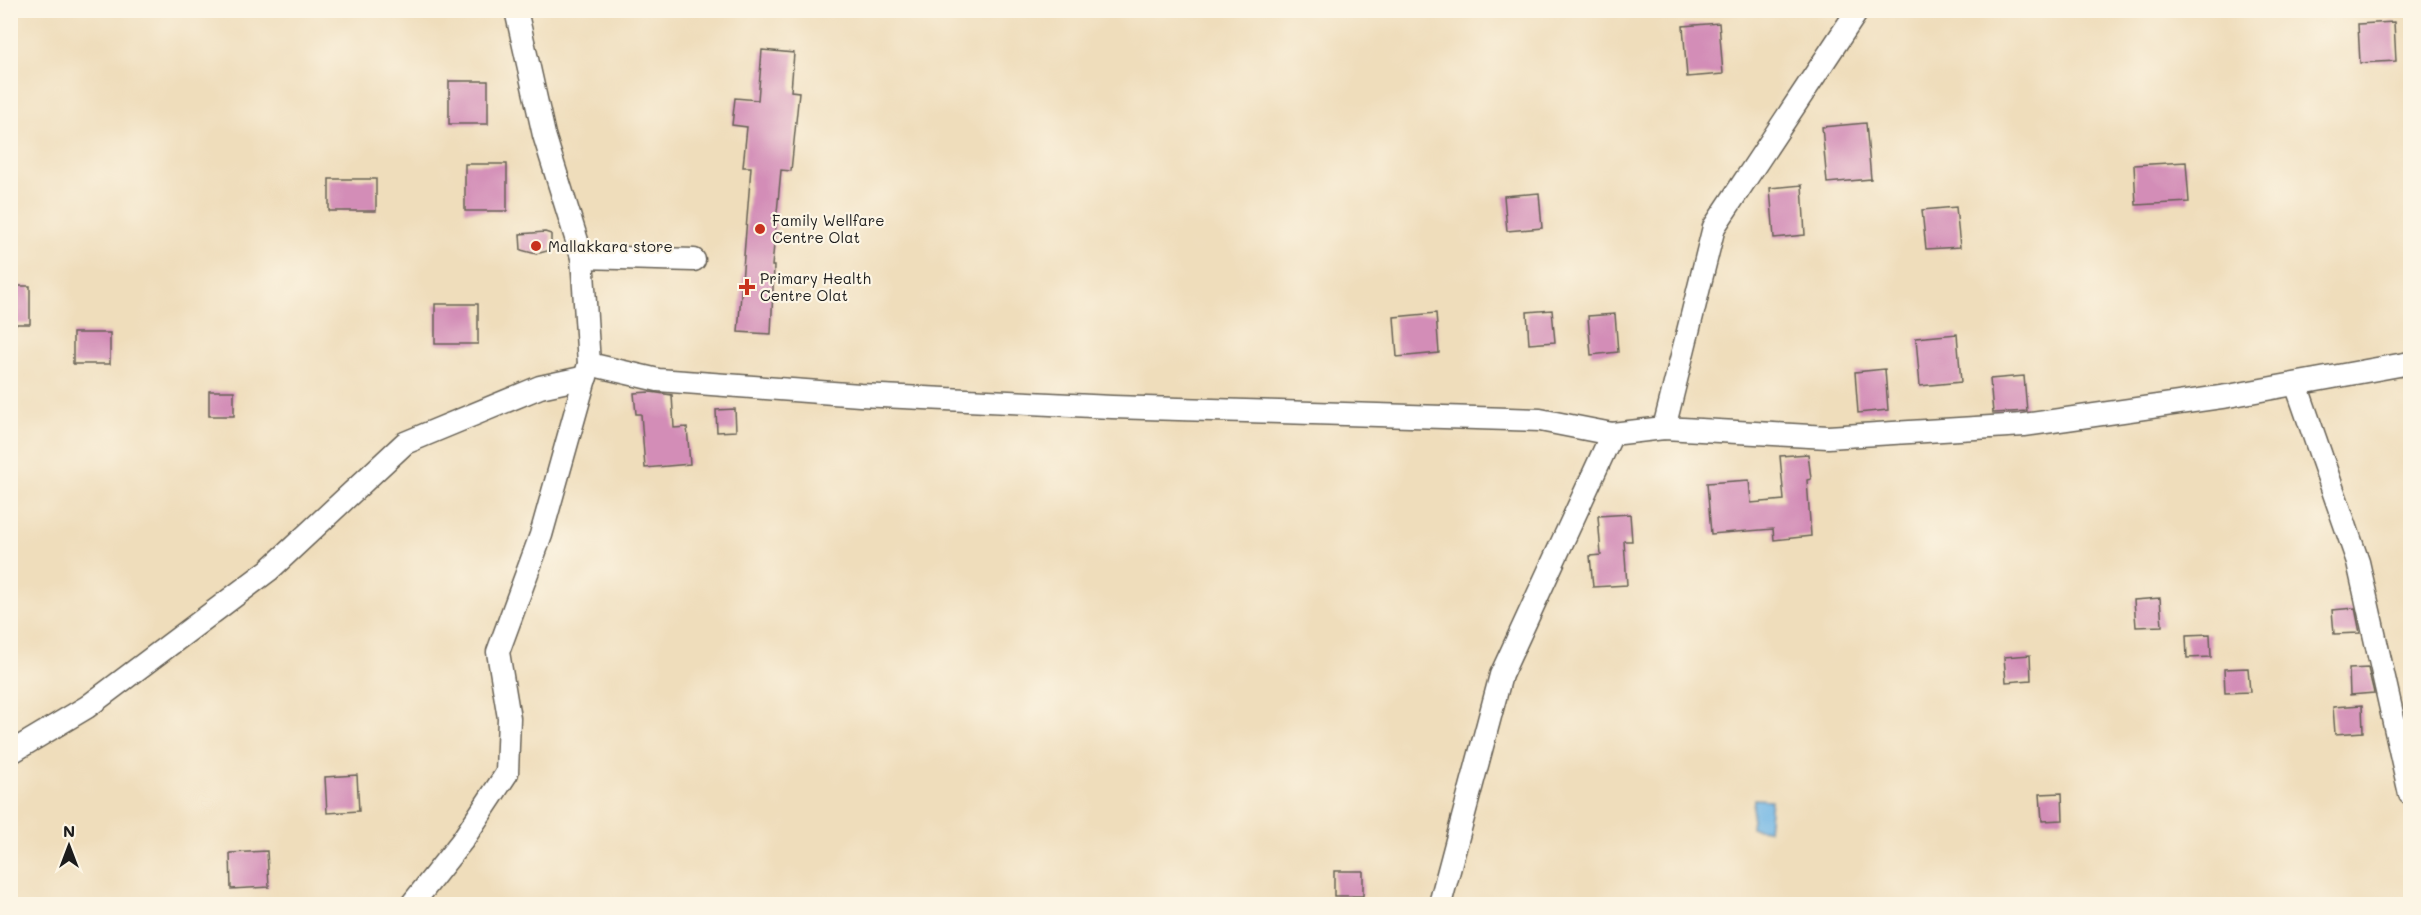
<svg xmlns="http://www.w3.org/2000/svg" width="2421" height="915" viewBox="0 0 2421 915" font-family="Mali,sans-serif">
<style>
.water{fill:#6eb5e5;stroke:#456880;stroke-width:1.5}
.building{fill:#d38db7}
.lines{fill:none;stroke-linecap:round;stroke-linejoin:round}
.minor-casing{stroke:#666054;stroke-width:25}
.minor{stroke:#fff;stroke-width:22}
.poi-dot{fill:#c8321e;stroke:#fcf5e5;stroke-width:2}
.labels{text-anchor:middle;dominant-baseline:central;stroke-width:4.5;stroke-linejoin:round;paint-order:stroke}
.poi-label{font-size:15px;fill:#1c1c1c;stroke:#fcf5e5;text-anchor:start}
</style>
<rect width="100%" height="100%" fill="#fcf5e5"/>
<filter id="ink" filterUnits="userSpaceOnUse"><feTurbulence type="fractalNoise" baseFrequency=".0167" numOctaves="2"/><feDisplacementMap in="SourceGraphic" scale="12" xChannelSelector="R" yChannelSelector="G"/><feConvolveMatrix kernelMatrix="1 2 1 2 8 2 1 2 1" color-interpolation-filters="sRGB"/></filter>
<filter id="wash" filterUnits="userSpaceOnUse"><feTurbulence type="fractalNoise" baseFrequency=".008" numOctaves="4" result="noise"/><feDisplacementMap in="SourceGraphic" scale="24" xChannelSelector="R" yChannelSelector="G"/><feGaussianBlur stdDeviation="1.35" result="paint"/><feColorMatrix in="noise" values="0 0 0 0 0 0 0 0 0 0 0 0 0 0 0 0 0 1.4 0 .05"/><feComposite in="paint" operator="in"/></filter>
<g filter="url(#wash)">
<rect width="100%" height="100%" fill="#efddbb"/>
<path class="water" d="M1754 799 1771 800 1768 830 1751 828Z"/>
<g id="blocks">
<g class="building">
<path d="M2394 22 2396 61 2360 63 2358 24Z"/>
<path d="M1719 23 1723 74 1687 77 1683 26Z"/>
<path d="M762 50 794 53 791 91 799 92 791 171 781 170 772 266H774L771 334 738 332 751 167H743L747 127 732 125 735 98 758 100Z"/>
<rect x="449" y="81" width="39" height="43"/>
<path d="M1866 123 1871 179 1827 183 1822 127Z"/>
<path d="M2186 162 2189 202 2136 205 2134 165Z"/>
<rect x="465" y="164" width="42" height="47"/>
<rect x="329" y="179" width="47" height="32"/>
<path d="M1802 185 1805 235 1774 238 1770 188Z"/>
<path d="M1539 193 1542 228 1507 231 1504 196Z"/>
<path d="M1956 207 1960 247 1926 249 1922 210Z"/>
<path d="M545 232 551 234V250L536 254 521 250 520 234Z"/>
<rect x="10" y="286" width="20" height="38"/>
<rect x="435" y="304" width="43" height="40"/>
<path d="M1552 310 1555 342 1529 344 1527 312Z"/>
<path d="M1436 313 1439 353 1397 357 1394 317Z"/>
<path d="M1615 314 1618 352 1591 355 1588 316Z"/>
<rect x="73" y="333" width="37" height="31"/>
<path d="M1957 334 1961 382 1920 386 1916 338Z"/>
<path d="M1885 369 1888 410 1858 413 1855 372Z"/>
<path d="M2024 376 2027 411 1993 413 1990 379Z"/>
<rect x="209" y="391" width="25" height="25"/>
<path d="M650 392 672 395 674 428 687 427 690 464 645 468 641 414H636L634 393Z"/>
<path d="M735 409 736 431 717 432 716 410Z"/>
<path d="M1808 454 1811 479 1807 480 1811 536 1774 540 1773 529 1711 534 1707 483 1749 480 1751 503 1784 500 1780 456Z"/>
<path d="M1630 514 1632 541H1624L1627 585 1593 587 1590 556 1601 555 1598 516Z"/>
<path d="M2160 598 2162 626 2136 627 2134 600Z"/>
<path d="M2355 608 2360 633 2334 634 2332 610Z"/>
<path d="M2210 634 2211 657 2187 658 2186 635Z"/>
<path d="M2030 655 2031 680 2006 682 2004 657Z"/>
<path d="M2248 668 2250 692 2225 693 2224 669Z"/>
<path d="M2368 668 2374 693 2350 695 2349 669Z"/>
<path d="M2362 705 2363 732 2335 734 2333 707Z"/>
<path d="M357 775 359 811 327 813 325 777Z"/>
<path d="M2062 793 2063 820 2042 821 2040 794Z"/>
<path d="M267 851 269 887 231 889 230 853Z"/>
<rect x="1334" y="871" width="29" height="25"/>
</g>
</g>
</g>
<g filter="url(#ink)">
<use href="#blocks" fill-opacity="0" stroke="#666054" stroke-width="1.5"/>
<g class="lines">
<g class="minor-casing">
<g id="minor">
<path d="M582 257 694 260"/>
<path d="M589 364 658 380 860 395 1112 407 1540 420 1612 434 1664 428 1828 437 2024 425 2228 396 2410 363"/>
<path d="M2296 384 2358 562 2410 794"/>
<path d="M1664 428 1714 227 1858 10"/>
<path d="M10 753 87 707 269 570 405 443 540 387 586 377"/>
<path d="M412 904 462 841 507 773 509 718 498 652 541 535 589 364 582 257 544 135 516 10"/>
<path d="M1440 904 1501 675 1612 434"/>
</g>
</g>
<use href="#minor" class="minor"/>
</g>
</g>
<g class="poi-dot">
<circle cx="760" cy="229" r="6"/>
<circle cx="536" cy="246" r="6"/>
<path d="M744 278h6v6h6v6h-6v6h-6v-6h-6v-6h6z"/>
</g>
<g class="labels">
<g class="poi-label">
<text x="772" y="220">Family Wellfare<tspan x="772" dy="17">Centre Olat</tspan></text>
<text x="548" y="246">Mallakkara store</text>
<text x="760" y="278">Primary Health<tspan x="760" dy="17">Centre Olat</tspan></text>
</g>
</g>
<rect width="2421" height="915" fill="none" stroke="#fcf5e5" stroke-width="36"/>
<g transform="translate(69 846)" stroke="#fcf5e5" stroke-width="4.5" paint-order="stroke">
<path d="M0-4.5L10 22L0 15L-10 22Z" fill="#1c1c1c"/>
<text y="-9" font-size="16" font-weight="bold" text-anchor="middle" fill="#1c1c1c">N</text>
</g>
</svg>
